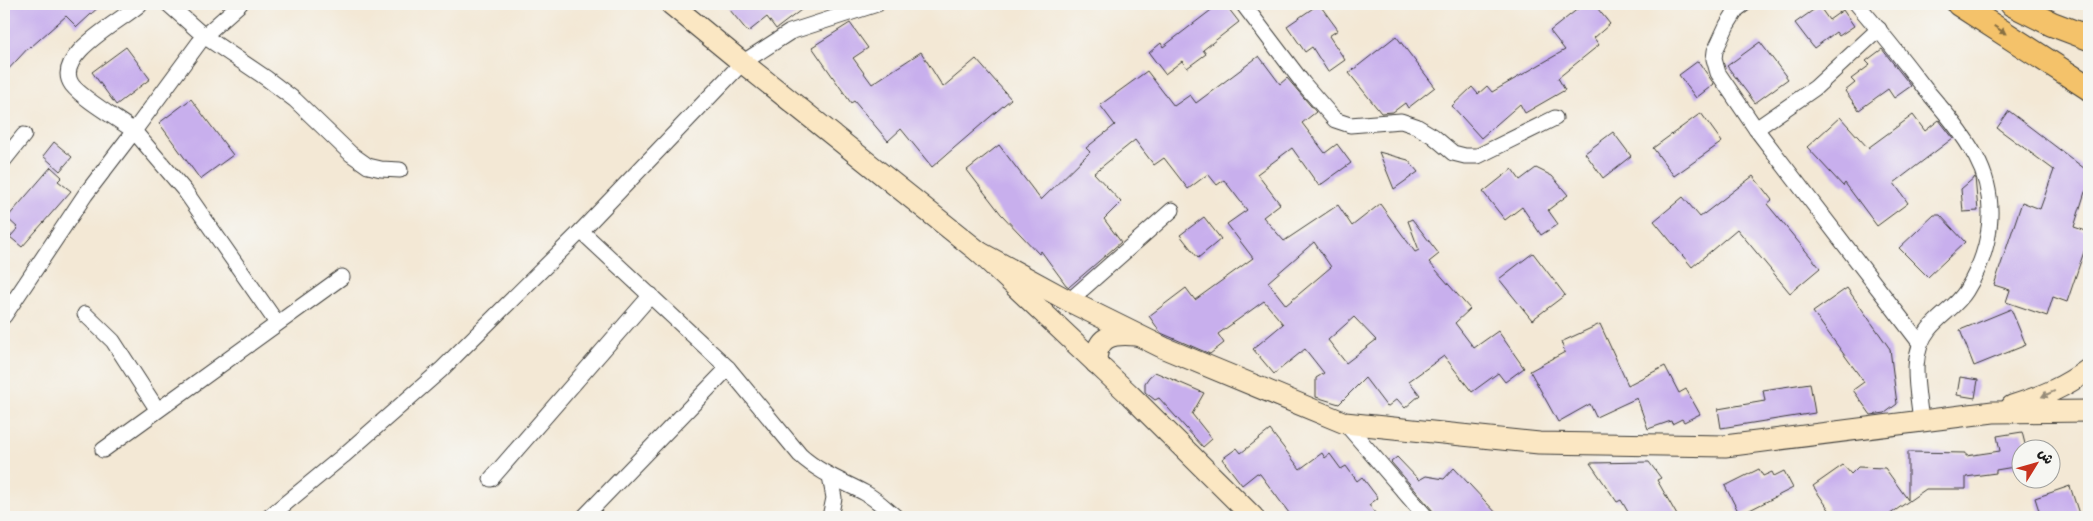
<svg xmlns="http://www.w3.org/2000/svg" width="2093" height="521" viewBox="0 0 2093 521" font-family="Mali,'Playpen Sans Arabic',sans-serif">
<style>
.building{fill:#c8afed;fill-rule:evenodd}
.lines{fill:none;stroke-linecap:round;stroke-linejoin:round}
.minor-casing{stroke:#3c3b38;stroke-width:17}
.secondary-casing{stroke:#3c3b38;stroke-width:23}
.primary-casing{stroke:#3c3b38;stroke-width:26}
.minor{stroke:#fff;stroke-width:15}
.secondary{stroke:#fbe7c3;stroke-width:21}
.primary{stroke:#f4c26a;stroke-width:24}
.oneway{fill:#886f43}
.oneway2{fill:#978c78}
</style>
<rect width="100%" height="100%" fill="#f6f6f2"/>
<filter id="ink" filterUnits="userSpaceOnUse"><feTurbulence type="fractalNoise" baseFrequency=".02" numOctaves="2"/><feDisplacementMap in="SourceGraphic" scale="10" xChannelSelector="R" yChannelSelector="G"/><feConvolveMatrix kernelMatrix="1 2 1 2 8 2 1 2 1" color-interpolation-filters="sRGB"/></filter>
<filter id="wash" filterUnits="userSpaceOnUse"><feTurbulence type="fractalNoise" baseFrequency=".0096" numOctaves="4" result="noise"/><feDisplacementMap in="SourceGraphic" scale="20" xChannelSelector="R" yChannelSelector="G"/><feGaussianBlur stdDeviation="1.12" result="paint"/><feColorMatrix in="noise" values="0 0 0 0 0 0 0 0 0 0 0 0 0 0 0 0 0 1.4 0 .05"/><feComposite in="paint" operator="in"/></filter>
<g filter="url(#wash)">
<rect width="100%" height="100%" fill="#f3e8d5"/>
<g id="blocks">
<g class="building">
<path d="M4 4H102L77 27 66 16 31 47 30 46 4 74Z"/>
<path d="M725 4H809L776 29 767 17 748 32Z"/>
<path d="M1219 4H1225L1239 22 1203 50 1206 54 1187 68 1182 61 1165 74 1149 53 1161 43 1163 47Z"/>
<path d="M1319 4 1338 30 1329 36 1345 60 1328 72 1312 47 1305 52 1287 26Z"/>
<path d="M1584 4H1594L1610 24 1594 38 1599 45 1558 78 1565 90 1525 113 1520 104 1481 138 1452 106 1472 87 1478 94 1487 86 1492 92 1565 50 1550 31Z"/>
<path d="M1819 6 1829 20 1843 10 1854 26 1839 36 1836 32 1814 48 1795 23Z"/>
<path d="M850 23 868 48 853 58 872 84 921 52 943 87 976 59 1011 99 932 167 901 129 888 141 854 101 851 103 812 47Z"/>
<path d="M1396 36 1435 87 1408 108 1405 103 1393 112 1381 113 1349 73Z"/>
<path d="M1760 42 1788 79 1755 103 1727 66Z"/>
<path d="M126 47 150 79 116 105 92 72Z"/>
<path d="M1882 49 1911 86 1894 98 1888 89 1859 110 1845 91 1855 83 1851 79 1870 65 1866 61Z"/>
<path d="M1259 56 1280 84 1287 78 1316 112 1302 123 1325 153 1337 144 1351 163 1319 186 1292 148 1257 174 1280 204 1263 217 1284 241 1338 205 1352 226 1380 204 1415 252 1419 250 1408 221 1412 219 1439 254 1429 262 1470 309 1455 323 1474 348 1498 331 1524 368 1505 382 1498 373 1472 392 1444 356 1409 381 1420 395 1405 408 1397 399 1387 407 1365 378 1339 404 1316 397V378L1324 373 1305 349 1274 374 1253 349 1283 324 1264 301 1218 334 1224 343 1210 354 1161 333 1149 316 1186 288 1195 300 1253 258 1227 224 1247 210 1224 180 1217 185 1208 174 1188 189 1164 158 1154 165 1135 140 1094 173 1121 202 1104 219 1121 242 1069 287 1066 285 1041 251 1039 254 1001 214 967 170 999 145 1041 200 1090 152 1086 148 1115 125 1100 105 1147 71 1174 106 1190 95 1196 103ZM1314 242 1331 267 1286 305 1268 282ZM1354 317 1376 340 1346 363 1328 340Z"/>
<path d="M1698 61 1714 84 1696 98 1679 75Z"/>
<path d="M191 99 233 155 200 179 159 123Z"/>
<path d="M2009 111 2089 172V187L2085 192 2074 227 2089 232V237L2067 302 2053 297 2047 316 2006 302 2010 290 1994 285 2022 202 2040 209 2054 170 1997 128Z"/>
<path d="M1701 113 1722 142 1674 176 1653 148Z"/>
<path d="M1913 115 1925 131 1939 120 1953 138 1894 183 1908 203 1877 226 1845 183 1843 186 1807 147 1840 117 1868 148Z"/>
<path d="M1613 132 1631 156 1603 178 1585 153Z"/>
<path d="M54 142 72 157 60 171 43 156Z"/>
<path d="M1379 152 1408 160 1418 172 1394 189Z"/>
<path d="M51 167 62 177 58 181 71 191 22 247 10 237 18 228 7 218Z"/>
<path d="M1536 168 1552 176 1568 195 1548 210 1558 224 1541 235 1522 207 1505 220 1483 192 1512 169 1520 180Z"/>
<path d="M1753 176 1772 200 1767 204 1820 268 1790 293 1737 229 1692 267 1654 221 1683 197 1700 217Z"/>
<path d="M1975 177 1978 211 1963 212 1961 189Z"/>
<path d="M1934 215H1940L1965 242 1928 277 1899 248Z"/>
<path d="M1204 217 1221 239 1198 258 1180 235Z"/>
<path d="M1533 253 1565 295 1532 320 1499 279Z"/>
<path d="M1847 288 1890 349 1897 404 1885 413 1871 415 1853 390 1864 382 1813 312Z"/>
<path d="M2011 309 2026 345 1974 366 1960 330Z"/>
<path d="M1600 324 1628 385 1665 366 1679 393 1686 389 1700 414 1684 422 1682 419 1672 424 1671 421 1648 429 1637 398 1596 417 1590 404 1558 422 1530 371 1565 352 1561 342Z"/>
<path d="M1155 372 1204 393 1192 414 1212 439 1203 447 1159 398 1155 400 1145 392V383L1149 377Z"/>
<path d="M1960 377 1978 380 1975 398 1957 395Z"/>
<path d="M1810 383 1815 413 1721 428 1718 409 1765 401 1763 390Z"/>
<path d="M1270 430 1300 469 1322 453 1325 458 1330 454 1341 469 1346 466 1357 481 1362 477 1378 498 1369 505 1378 517H1292L1260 474 1257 473 1242 485 1222 459 1237 448 1241 453Z"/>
<path d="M2022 432 2026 448H2020V466L1996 470V473L1966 477V489H1926L1886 517H1834L1813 486 1843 465 1851 474 1858 467 1885 468 1908 500V452L1966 453V456L2000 451 1997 436Z"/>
<path d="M1397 457 1419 480 1426 476 1444 479 1454 468 1500 517H1435L1433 511 1391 462Z"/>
<path d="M1649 462 1661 478 1657 480 1678 517H1631L1621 500 1617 502 1590 463Z"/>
<path d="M1759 469 1763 476 1772 472 1774 476 1784 471 1793 488 1740 515 1725 486Z"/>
<path d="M2070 486 2080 517H2041L2035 498Z"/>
</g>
</g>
</g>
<g filter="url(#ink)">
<use href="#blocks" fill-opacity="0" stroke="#3c3b38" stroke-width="1"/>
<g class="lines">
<g class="minor-casing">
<g id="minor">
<path d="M140 4C123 20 51 56 72 85 84 100 118 119 134 131L204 36 240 4"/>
<path d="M168 4 204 36 266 78 295 100 351 154 368 166 381 169 400 170"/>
<path d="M1243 4 1303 83 1335 120 1350 125 1401 121 1416 126 1433 136 1453 153 1465 156H1478L1555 118"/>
<path d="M1744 4 1737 9 1727 25 1715 51 1714 59 1718 73 1756 129 1920 343"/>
<path d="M1857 4C1881 32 1904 61 1926 90 1944 111 1963 133 1976 157 2000 201 1991 251 1966 291 1957 306 1940 315 1929 329 1908 355 1918 391 1921 421"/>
<path d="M1756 129 1815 88 1879 29"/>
<path d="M4 160 24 135"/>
<path d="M581 231 728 368 800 455C820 473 842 481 865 493 876 499 886 509 896 517"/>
<path d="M1069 301 1172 210"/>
<path d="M85 314 113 341 157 409"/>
<path d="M4 316 85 195 134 131 185 191 277 323"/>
<path d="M1345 423 1426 517"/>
<path d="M103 450 342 277"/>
<path d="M491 479 651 295"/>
<path d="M269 517 343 456 441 370 581 231 742 63 790 32 877 4"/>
<path d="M584 517 728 368"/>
<path d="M830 517 834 498 830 476"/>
</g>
</g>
<g class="secondary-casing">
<g id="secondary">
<path d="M671 4 733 55 979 252 1129 394 1253 517"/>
<path d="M979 252 1069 301 1164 348 1345 423 1539 443 1725 446 1993 412 2089 411"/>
<path d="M1096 363C1096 336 1112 333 1135 335"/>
<path d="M2012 406C2043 396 2063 388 2089 369"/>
</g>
</g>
<g class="primary-casing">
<g id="primary">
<path d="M1959 4 2089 88"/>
<path d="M2012 4 2052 24 2089 38"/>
</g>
</g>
<use href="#minor" class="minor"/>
<use href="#secondary" class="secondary"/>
<use href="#primary" class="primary"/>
</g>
<defs><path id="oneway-solid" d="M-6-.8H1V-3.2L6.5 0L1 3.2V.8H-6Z" transform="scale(1.25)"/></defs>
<use class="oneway" href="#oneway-solid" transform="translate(2000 30) rotate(33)"/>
<use class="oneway2" href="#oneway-solid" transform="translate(2048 394) rotate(156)"/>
</g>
<rect width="2093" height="521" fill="none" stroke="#f6f6f2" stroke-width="20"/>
<g transform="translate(2036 464) rotate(53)"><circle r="24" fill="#f6f6f2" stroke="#9f9f9c"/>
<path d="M0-4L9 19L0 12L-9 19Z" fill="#c8321e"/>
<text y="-8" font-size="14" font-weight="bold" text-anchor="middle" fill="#1c1c1c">ش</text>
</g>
</svg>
